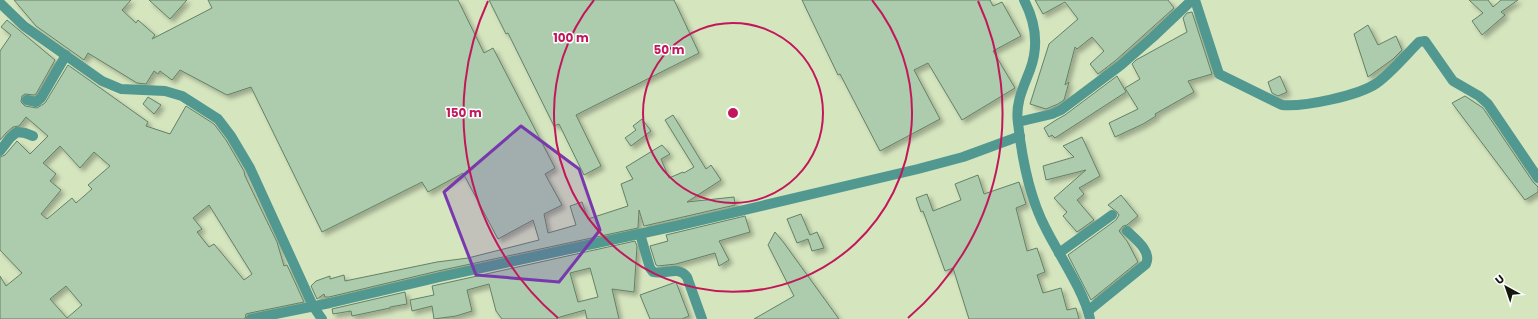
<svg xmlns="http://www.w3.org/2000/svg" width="1538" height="319" viewBox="0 0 1538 319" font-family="Poppins,sans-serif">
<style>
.building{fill:#acccad;stroke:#638165;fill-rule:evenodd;filter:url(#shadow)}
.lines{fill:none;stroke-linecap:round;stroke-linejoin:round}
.minor{stroke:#519890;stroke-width:10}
.marked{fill:#7939ae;fill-opacity:0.2;stroke:#7939ae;stroke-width:3;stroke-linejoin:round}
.ring{fill:none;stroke:#c2185b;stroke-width:2}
.centre{fill:#c2185b;stroke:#fff;stroke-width:2}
.ring-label{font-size:12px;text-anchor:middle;font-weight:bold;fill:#c2185b;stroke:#fff;stroke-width:3;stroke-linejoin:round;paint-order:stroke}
</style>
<defs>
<filter id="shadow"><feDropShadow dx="3.5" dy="3.5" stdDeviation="2" flood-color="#0004"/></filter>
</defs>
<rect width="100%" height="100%" fill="#d5e5be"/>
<g class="building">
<path d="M14 0H131L122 10 136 23 138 20 155 35 152 39 212 8 208 0H458L484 53 493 48 555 168 545 174 562 205 544 214 548 233 576 225 570 206 582 202 588 219 628 206 621 184 633 179 626 167 662 145 670 154 661 159 669 178 683 172 684 173 694 167 665 120 673 115 706 169 711 165 721 180 687 202 734 197 735 205 644 226 639 210 638 228 438 271 329 297H325L324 294 317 299 311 286 316 281 330 276V279L344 275 345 281 437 262 468 258 539 240 533 220 498 239 463 173 428 192 422 182 322 232 251 87 227 95 180 70 172 80 160 71 158 74 154 71 146 84 137 83 88 53 84 60 36 26Z"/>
<path d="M149 0H187L170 19Z"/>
<path d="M489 0H674L699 53 576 115 601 166 584 175 559 124 554 126 508 33 506 34Z"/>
<path d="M802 0H990L993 6 1002 2 1021 36 993 51 1015 88 962 120 928 63 914 70 940 119 880 151 840 74 838 75Z"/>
<path d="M1035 0H1168L1174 8 1115 61 1098 74 1090 64 1104 51 1092 37 1077 49 1075 47 1065 85 1069 82 1064 100 1058 104 1046 109 1030 104 1049 44 1078 19 1065 2 1043 14Z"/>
<path d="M1469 0H1488L1493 7 1501 0H1518L1501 12 1505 15 1482 35 1472 21 1483 13Z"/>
<path d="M1192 12 1212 74 1188 81 1194 92 1155 114 1156 116 1143 124 1115 137 1109 123 1138 109 1125 88 1140 79 1132 64 1136 60 1187 32 1183 18 1187 13Z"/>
<path d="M7 20 55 60 36 94 34 95 25 94 22 96 21 102 25 106 37 108 45 103 68 65 148 122 146 126 170 134 186 106 214 124 226 140 244 171 245 176 277 242 284 266 287 265 304 302 250 313 246 314 245 319H0V276L6 286 22 273 0 250V157L5 155 17 141 30 154 48 136 26 117 19 126 13 127 6 133 0 140V51L11 35 1 27ZM60 146 80 168 94 152 110 166 88 185 92 189 76 203 72 198 47 219 41 214 61 190 50 181 56 174 43 163ZM209 205 252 274 244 280 214 244 209 247 197 232 202 229 193 218ZM66 286 82 305 67 318 50 299Z"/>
<path d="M1368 25 1378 45 1396 36 1402 50 1393 59 1368 77 1354 34Z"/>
<path d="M1117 76 1126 92 1055 138 1052 135 1049 137 1044 128 1056 120 1065 115Z"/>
<path d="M1280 76 1287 92 1278 96 1272 93 1268 82Z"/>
<path d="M1465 96 1483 108 1533 182 1538 187V192L1525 200 1452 103Z"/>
<path d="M148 97 161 105 154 114 143 104Z"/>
<path d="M642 119 651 131 631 146 625 138 636 130 633 126Z"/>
<path d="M1082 137 1100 176 1079 188 1084 194 1077 200 1094 220 1077 232 1063 216 1067 212 1054 198 1086 170 1046 180 1043 166 1074 157 1063 146Z"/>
<path d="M978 175 984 194 1019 182 1026 204 1016 208 1027 251 1037 248 1045 272 1037 275 1043 293 1061 288 1067 310 1076 308 1079 319H969L953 268 945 271 923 211 921 212 916 198 927 194 933 211 961 200 955 184Z"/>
<path d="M1121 195 1138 216 1127 225 1123 226 1119 231 1127 241 1138 262 1091 300 1068 255 1116 220 1119 215 1117 212 1108 205Z"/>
<path d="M801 214 810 235 817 232 824 248 812 251 808 239 797 243 787 219Z"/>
<path d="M745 216 750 232 719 241 729 260 719 266 715 253 676 264 658 266 656 265 650 246 668 241 666 235Z"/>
<path d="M775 232 784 243 839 319H754L794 296 768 245Z"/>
<path d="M635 241 637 246 634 292 612 289 619 319H587L585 310 560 317 556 319H502L496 311 489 284 467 290 472 311 456 316 434 319 432 306 412 311 410 300 434 295 432 286ZM590 268 598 297 578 302 570 273Z"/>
<path d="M676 282 689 316 682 319H650L640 295Z"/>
<path d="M405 292 407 304 390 307V308L352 316 351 311 333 314 332 309Z"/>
</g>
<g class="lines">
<g class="minor">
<path d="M1024 0C1036 23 1039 46 1030 70 1023 88 1015 104 1018 123 1022 159 1029 197 1046 229 1059 255 1084 291 1090 319"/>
<path d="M1195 0 1219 74 1282 105C1304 107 1358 96 1377 83 1392 72 1405 56 1419 42L1425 41 1453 81 1479 96 1488 104 1538 178"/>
<path d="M0 3 24 26 102 81 121 89 165 91 182 96 218 119 231 136 250 168 313 306 322 319"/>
<path d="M27 100 36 102 41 98 66 55"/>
<path d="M1018 122 1052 114 1061 110 1121 65 1153 37 1192 0"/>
<path d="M0 151 10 138 17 132 25 133 33 136"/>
<path d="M640 234 650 268 653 272C666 275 678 265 687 277L702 319"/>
<path d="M1059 253 1112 215"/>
<path d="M1088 311 1146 264C1152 251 1135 239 1127 231"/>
<path d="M251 319 330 303 440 277 676 226 918 169 963 157 1020 136"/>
</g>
</g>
<path class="marked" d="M521 126 579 169 600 230 559 282 476 275 444 192Z"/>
<g class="ring">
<circle cx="733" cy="113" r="90"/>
<path d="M872 0A179 179 0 1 1 594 0"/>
<path d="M558 318A269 269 0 0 1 488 1M978 1A269 269 0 0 1 908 318"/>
</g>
<circle cx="733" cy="113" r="6" class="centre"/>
<g class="ring-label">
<text x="571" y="42">100 m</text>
<text x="669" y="54">50 m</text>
<text x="464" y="117">150 m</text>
</g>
<g transform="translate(1506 287) rotate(320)" stroke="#ffffff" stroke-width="3" paint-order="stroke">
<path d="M0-3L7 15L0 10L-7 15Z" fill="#14190b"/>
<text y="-6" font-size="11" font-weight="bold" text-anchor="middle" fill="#14190b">U</text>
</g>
</svg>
